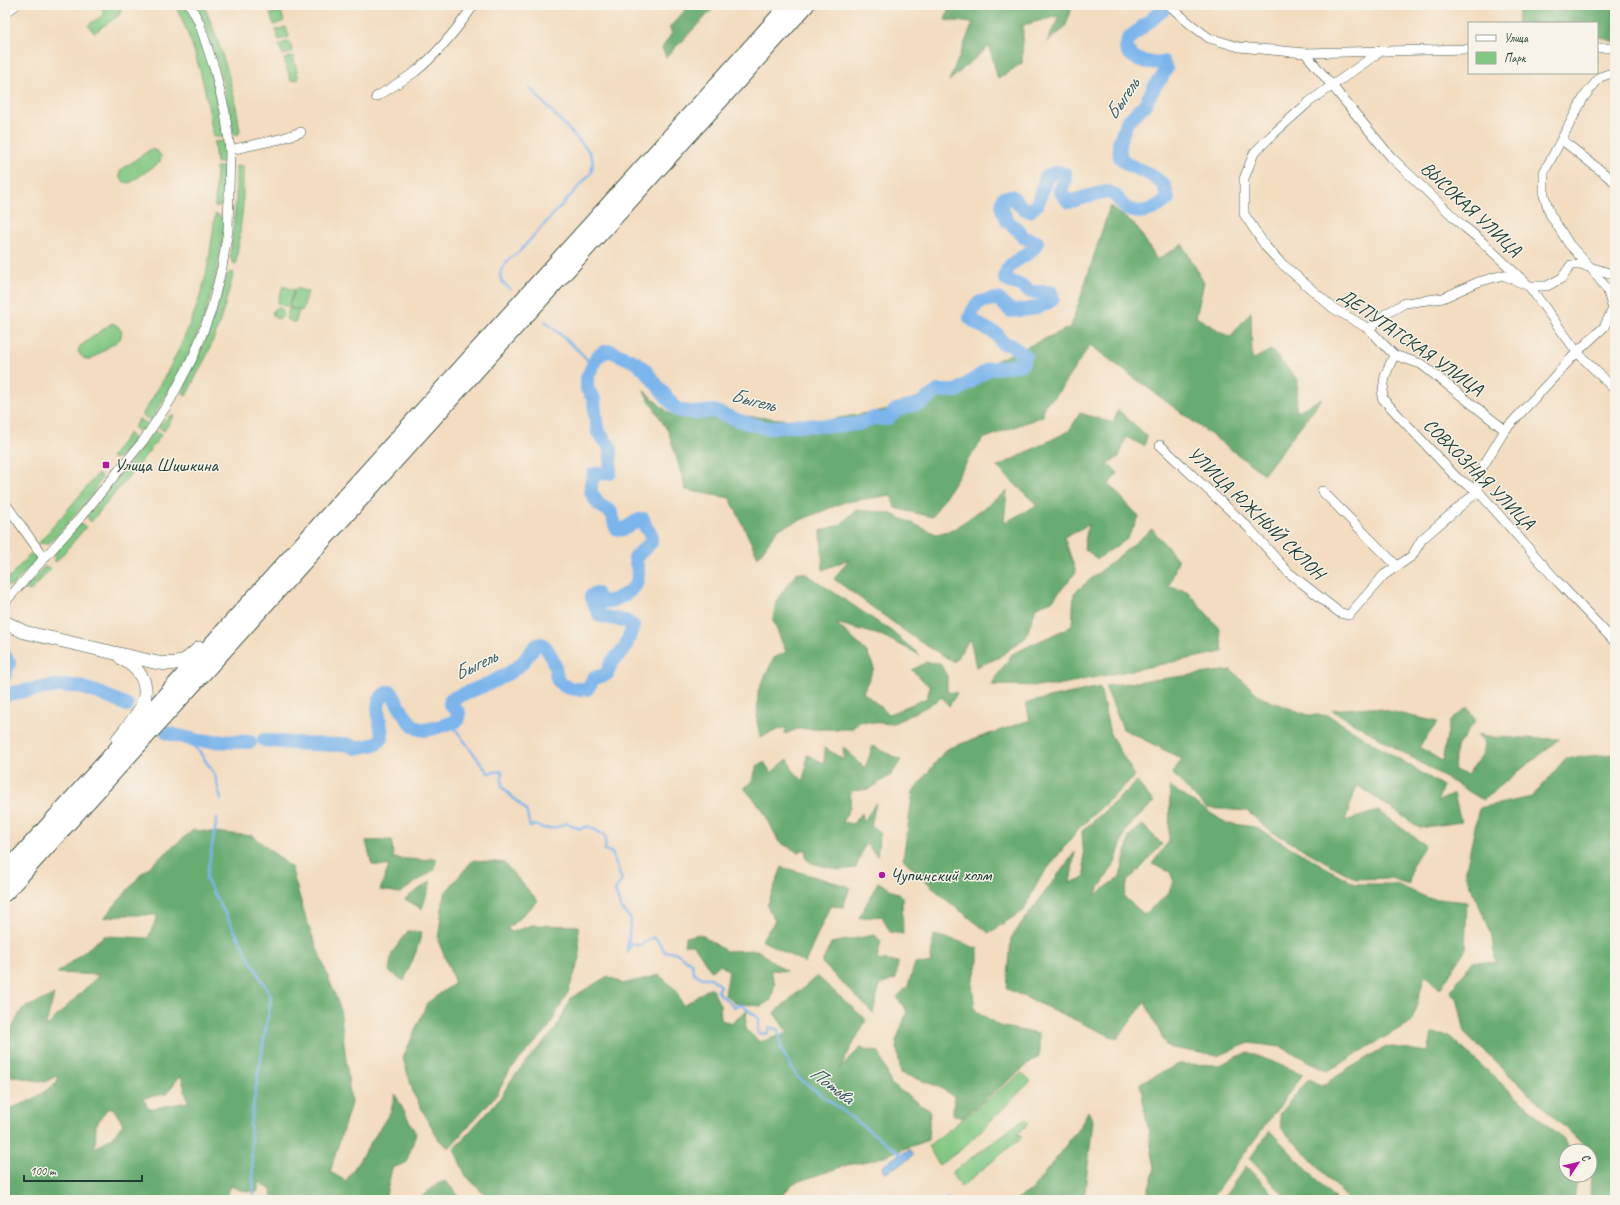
<svg xmlns="http://www.w3.org/2000/svg" width="1620" height="1205" viewBox="0 0 1620 1205" font-family="Caveat,sans-serif">
<style>
.green{fill:#82c883;stroke:#50825c}
.forest{fill:#69ac71;stroke:#447452;fill-rule:evenodd}
.water{fill:#7bb5ec;stroke:#4d7990}
.lines{fill:none;stroke-linecap:round;stroke-linejoin:round}
.stream{stroke:#7bb5ec;stroke-width:2.5}
.river{stroke:#7bb5ec;stroke-width:14}
.street-casing{stroke:#3f5549;stroke-width:10}
.secondary-casing{stroke:#3f5549;stroke-width:14}
.highway-casing{stroke:#3f5549;stroke-width:18}
.street{stroke:#fff;stroke-width:9}
.secondary{stroke:#fff;stroke-width:13}
.highway{stroke:#fff;stroke-width:16}
.poi-dot{fill:#b5179e;stroke:#f7f3e8;stroke-width:1.5}
.labels{text-anchor:middle;dominant-baseline:central;stroke-width:3;stroke-linejoin:round;paint-order:stroke}
.street-label{font-size:19px;fill:#1f3d34;stroke:#f7f3e8}
.poi-label{font-size:19px;fill:#1f3d34;stroke:#f7f3e8;text-anchor:start}
.water-label{font-size:20px;font-style:italic;fill:#365b62;stroke:#f7f3e8}
</style>
<rect width="100%" height="100%" fill="#f7f3e8"/>
<filter id="ink" filterUnits="userSpaceOnUse"><feTurbulence type="fractalNoise" baseFrequency=".025" numOctaves="2"/><feDisplacementMap in="SourceGraphic" scale="8" xChannelSelector="R" yChannelSelector="G"/><feConvolveMatrix kernelMatrix="1 2 1 2 8 2 1 2 1" color-interpolation-filters="sRGB"/></filter>
<filter id="wash" filterUnits="userSpaceOnUse"><feTurbulence type="fractalNoise" baseFrequency=".012" numOctaves="4" result="noise"/><feDisplacementMap in="SourceGraphic" scale="16" xChannelSelector="R" yChannelSelector="G"/><feGaussianBlur stdDeviation="0.9" result="paint"/><feColorMatrix in="noise" values="0 0 0 0 0 0 0 0 0 0 0 0 0 0 0 0 0 1.4 0 .05"/><feComposite in="paint" operator="in"/></filter>
<g filter="url(#wash)">
<rect width="100%" height="100%" fill="#f3dcbf"/>
<g class="green">
<path d="M106 5H120L121 11 120 14 94 33 88 25 103 15V8Z"/>
<path d="M175 5H186L203 45 210 69 221 118 224 137H213C207 92 196 46 175 5Z"/>
<path d="M196 5H204C221 47 234 86 240 131L238 135H234C226 90 215 47 196 5Z"/>
<path d="M281 11 284 21 274 25 270 14Z"/>
<path d="M286 27 289 37 279 40 276 30Z"/>
<path d="M289 41 293 52 283 55 279 45Z"/>
<path d="M293 56 299 79 291 81 284 59Z"/>
<path d="M224 141 226 162 216 163 214 142Z"/>
<path d="M151 149 157 151 161 156 160 162 130 183 124 182C120 178 118 176 121 170Z"/>
<path d="M236 166H243V206L236 264 233 263 230 257 236 201Z"/>
<path d="M216 167H227L224 204 215 207Z"/>
<path d="M215 214 219 215 225 221C220 264 210 309 191 349 180 374 165 397 151 421L142 415C167 376 188 335 202 290 209 266 212 240 215 214Z"/>
<path d="M231 272 234 273 219 325 207 355 186 396 183 394 188 377 207 337 220 299 226 276Z"/>
<path d="M283 286 294 290 288 307 277 303Z"/>
<path d="M296 288 308 292 302 311 289 307Z"/>
<circle cx="278" cy="313" r="5.5"/>
<path d="M289 308 299 311 295 323 286 319Z"/>
<path d="M112 323 118 326 122 332 120 339 90 360C83 359 81 357 78 351L80 346Z"/>
<path d="M171 415 174 416 164 431 158 427Z"/>
<path d="M139 419 148 424 141 430H137L134 427Z"/>
<path d="M155 430 161 435 143 459 91 522 87 517 88 514 120 476Z"/>
<path d="M129 433 134 441 133 446 116 459 111 457Z"/>
<path d="M98 474 102 477 91 496 55 538 47 544 39 543Z"/>
<path d="M81 524 86 527 56 562 54 561V554L79 525Z"/>
<path d="M34 550 36 557 34 562 12 586 5 585V582Z"/>
<path d="M44 567 51 568 31 591 24 589Z"/>
<path d="M1022 1073 1031 1081 962 1149 939 1165 928 1146Z"/>
<path d="M1024 1119 1029 1123 1016 1136 1020 1134 1022 1137 961 1187 951 1173Z"/>
</g>
<g class="forest">
<path d="M690 5H717L666 57 662 48 672 33 669 28Z"/>
<path d="M950 5H1073L1065 28 1047 42 1059 16 1023 25 1022 63 998 79 989 46 949 81 973 23 945 20Z"/>
<path d="M1520 5H1615V42L1597 36V23H1517Z"/>
<path d="M1110 206 1137 227 1157 260 1182 244 1204 282 1196 317 1230 337 1251 312 1252 360 1271 350 1298 380 1296 412 1322 398 1264 474 1090 345 1055 397 1044 405 1043 416 983 439 970 457 932 517 895 508 891 495 845 502 778 529 758 557 730 498 686 490 669 433 643 390 671 415 708 413 817 422 907 406 963 384 989 364 1071 327Z"/>
<path d="M1118 410 1147 436 1144 446 1126 437 1119 457 1107 463 1118 473 1109 484 1139 517 1127 539 1097 559 1084 548 1088 525 1064 537 1076 572 1052 601 1036 607 1026 637 998 658 976 667 970 639 954 662 917 640 834 579 849 559 823 570 821 531 840 525 856 510 889 513 936 534 953 530 1007 491 1004 523 1037 505 997 467 1069 431 1080 413 1113 423Z"/>
<path d="M1152 529 1178 560 1169 587 1187 591 1219 628 1223 652 1052 686 991 685 1012 654 1072 626 1074 593Z"/>
<path d="M797 572 805 573 891 631 920 655 883 636 836 623 867 652 874 668 863 692 889 714 927 698 930 687 912 670 927 662 940 663 947 676V692L957 693 949 706 942 697 926 707 892 724 859 721 852 729H797L785 734 786 727 760 737 757 721 758 691 774 658 786 652 773 620 776 601Z"/>
<path d="M1231 670 1262 698 1308 715H1328L1443 786 1437 802 1454 794 1461 822 1420 828 1357 785 1345 821 1378 811 1425 845 1412 865 1409 884 1390 878 1356 879 1269 830 1247 811 1206 808 1172 773 1182 759 1123 729 1105 686Z"/>
<path d="M1100 687 1110 734 1135 776 1079 828 1038 881 1024 910 989 933 944 898 903 859 913 792 946 749 1030 720 1026 703Z"/>
<path d="M1370 707 1438 722 1419 747 1442 761 1450 721 1467 707 1476 720 1456 748 1454 770 1467 775 1482 755 1485 743 1477 734 1487 737 1559 739 1483 800 1332 710Z"/>
<path d="M873 746 901 760 891 775 869 789 851 791 850 808 842 822 853 824 861 813 863 823 876 803 871 826 880 832 877 856 865 843 856 868 839 870 812 863 806 859V849L798 852 779 842 763 810 744 788 752 781 757 766 764 762 771 773 788 759 792 769 804 782 807 755 824 763 825 748 844 760 843 747 865 768Z"/>
<path d="M1615 754V1200H1591L1592 1153 1465 1033 1458 1001 1450 991 1473 961 1496 963 1491 932 1465 874 1479 808 1532 797 1566 758Z"/>
<path d="M1137 782 1154 802 1126 829 1115 863 1094 896 1120 877 1130 835 1143 825 1162 844 1141 868 1128 880 1124 897 1144 914 1164 898 1174 882 1170 872 1152 864 1169 841 1170 787 1226 823 1255 827 1355 884H1396L1428 898 1467 902 1465 950 1440 989 1425 975 1412 1021 1328 1071 1281 1047 1249 1043 1218 1056 1167 1047 1145 1002 1117 1039 1007 989 1011 938 1075 852 1070 883 1085 877 1082 831Z"/>
<path d="M193 830 253 836 291 867 306 919 340 1008 351 1103 330 1172 346 1181 391 1111 395 1094 416 1134 406 1163 392 1168 385 1200H272V1191L260 1182 257 1192 240 1190 231 1186 225 1200H5V1102L6 1110 32 1100 57 1083 58 1075 45 1082 5 1075V1042L22 1009 54 995 45 1028 99 975 57 973 104 936 148 938 158 915H122L104 918 142 873ZM181 1075 188 1102 148 1109 144 1098 166 1094ZM113 1108 123 1124 111 1138 95 1148 96 1125 107 1109Z"/>
<path d="M392 840 393 858 422 860 436 858 435 869 400 893 380 890 389 866 372 865 366 841Z"/>
<path d="M473 860 504 863 538 901 507 929 512 932 532 925 578 926 580 958 568 992 548 1029 510 1070 497 1094 449 1148 439 1140 414 1095 403 1058 427 1003 455 983 438 940 444 894Z"/>
<path d="M782 867 850 887 843 907 830 906 805 963 761 940 775 921 767 906Z"/>
<path d="M431 881 422 909 405 899Z"/>
<path d="M878 882 902 896 903 934 890 932 882 916 859 918Z"/>
<path d="M408 931 422 932 416 952 404 981 389 971 392 953Z"/>
<path d="M700 934 726 951 757 950 786 971 770 970 775 983 771 1000 761 1006 735 1003 725 995 729 971 720 965 711 971 694 945H684L685 937Z"/>
<path d="M875 935 881 941 877 960 898 962 896 979 880 985 873 1013 822 963 831 943Z"/>
<path d="M934 935 958 941 978 949V961L972 985 975 1010 999 1026 1039 1034V1056L962 1118 953 1114 954 1096 937 1086 901 1073 896 1041 907 1012 897 997 908 986 915 963 930 964Z"/>
<path d="M659 975 676 990 683 1006 711 987 720 1005 721 1020 732 1023 747 1011 745 1029 760 1042 788 1033 774 1013 817 976 866 1020 839 1070 860 1048 879 1052 891 1084 930 1111 928 1140 873 1160 847 1165 794 1183 780 1197 766 1200H490L466 1176 454 1149 500 1098 512 1079 529 1058 555 1030 571 998 608 976 623 984Z"/>
<path d="M1432 1034 1449 1036 1564 1140 1569 1151H1566V1175H1577L1573 1200H1349L1282 1129 1279 1114 1309 1079 1321 1086 1386 1046 1428 1052Z"/>
<path d="M1248 1052 1303 1074 1210 1200H1145L1155 1169 1140 1083 1179 1064 1219 1065Z"/>
<path d="M1088 1111 1093 1121 1084 1200H1015L1032 1190 1081 1125Z"/>
<path d="M1270 1131 1336 1200H1288L1250 1158Z"/>
<path d="M1246 1166 1278 1200H1222Z"/>
<path d="M445 1181 463 1200H418L437 1184Z"/>
</g>
<path class="water" d="M910 1150 913 1154C907 1163 895 1166 886 1172L883 1170V1166L898 1155Z"/>
<g class="lines">
<g class="stream">
<path d="M510 289C506 286 501 282 500 277 500 267 511 256 519 252L591 173C594 163 593 157 587 149L530 88"/>
<path d="M545 321 579 351 592 365"/>
<path d="M451 723 488 773 502 771V787L526 810 530 827 535 825C545 831 557 828 567 823L580 829 588 826 606 836 605 850 612 853 622 880 615 890 621 909 631 919 627 952 632 943 639 946 653 937 658 941 665 952H675L692 964 693 972 702 978H711L720 986 717 991 734 1007 742 1005 759 1019 758 1033 767 1034 770 1027 779 1030 781 1049 797 1077 901 1154H904"/>
<path d="M181 736 199 751 215 775 221 800"/>
<path d="M217 818 206 879 271 997 250 1124 254 1200"/>
<path d="M947 1198 948 1200"/>
</g>
<g class="river">
<path d="M5 656 9 663 5 675"/>
<path d="M5 696 12 693 56 686H77L99 693 127 705"/>
<path d="M167 733 199 741 250 742"/>
<path d="M264 740 290 743 335 745 346 744 356 748 376 744 382 738C383 724 369 700 389 692L392 693C399 705 409 730 425 730 435 729 447 724 456 721L459 718V713L450 704 451 699C474 689 502 681 522 663 527 658 534 644 541 644 546 644 552 658 554 663 556 668 556 673 557 678 561 689 578 690 587 689L594 678 607 674 611 663 625 648 633 626 626 621 600 616 591 596 596 593 600 601C611 604 631 593 636 584 640 575 637 566 635 558L651 542V534L646 528 643 519C632 520 626 534 616 528L611 512 598 504 591 492V484L594 474 610 473 611 448 598 432 595 414 594 399 587 389V378L597 357 604 352 611 351 637 363 645 370 677 410 696 413 714 411 740 421 766 428 797 425 832 426 858 424 874 418 887 419 896 410 921 403 938 391H957L989 369 1022 364 1025 356 1011 345 1002 343 997 334 981 326 970 318C976 300 980 301 998 299L1011 311C1027 310 1040 309 1053 299L1051 292H1031L1020 285 1010 282 1005 278C1007 257 1030 260 1037 242L1023 237 1018 230 1007 221 1002 209 1003 198 1011 196 1023 208 1030 211 1038 203 1046 177 1056 172 1065 174V181L1060 191 1069 202C1076 200 1103 191 1108 192 1118 194 1119 203 1126 208 1141 217 1157 208 1168 199L1164 185 1151 175 1127 164 1120 157 1119 143 1127 122 1145 104 1157 82 1161 79 1166 69 1163 62C1149 64 1134 61 1126 49L1128 39 1164 9"/>
</g>
</g>
</g>
<g filter="url(#ink)">
<g class="lines">
<g class="street-casing">
<g id="street">
<path d="M1169 5 1189 23 1209 38 1239 47 1305 53 1469 49"/>
<path d="M5 13 16 5"/>
<path d="M1597 48H1615"/>
<path d="M1381 51 1309 102 1272 135 1254 153 1244 179V214L1266 247 1280 262 1333 308 1369 329 1394 355 1421 364 1505 430"/>
<path d="M1305 53 1391 157 1462 225 1478 238 1529 286 1577 352 1615 390"/>
<path d="M1615 72 1600 77 1584 97 1544 172V195L1550 214 1569 244 1590 267 1615 275"/>
<path d="M376 97C389 89 402 81 415 72 438 54 457 29 474 5"/>
<path d="M1562 140 1615 182"/>
<path d="M230 150 280 139 301 132"/>
<path d="M1394 355 1385 376 1382 398 1457 478 1478 491 1558 582 1615 642"/>
<path d="M1160 445 1249 528 1288 572 1340 613 1349 615 1384 575 1412 556 1422 539 1478 491 1479 473 1505 430 1577 352 1604 327 1613 309 1607 289 1590 267 1580 265H1571L1562 278 1547 286H1529L1503 275 1478 282 1443 298 1405 303 1384 315 1369 329"/>
<path d="M1322 491 1397 566"/>
<path d="M5 503 44 558"/>
<path d="M5 602 80 518 143 441 171 399 194 355 211 311 222 267 228 230 230 150 225 112 215 71 199 22 190 5"/>
</g>
</g>
<g class="secondary-casing">
<g id="secondary">
<path d="M5 622 24 632 158 663C179 665 184 663 199 648"/>
<path d="M118 739C124 731 138 715 142 706 151 685 140 668 121 658"/>
</g>
</g>
<g class="highway-casing">
<g id="highway">
<path d="M5 873 789 5"/>
<path d="M5 893 806 5"/>
</g>
</g>
<use href="#street" class="street"/>
<use href="#secondary" class="secondary"/>
<use href="#highway" class="highway"/>
</g>
</g>
<g class="poi-dot">
<rect x="102" y="461" width="8" height="8" rx="2"/>
<circle cx="882" cy="875" r="4"/>
</g>
<g class="labels">
<g class="street-label">
<text transform="translate(1471 209) rotate(43)">ВЫСОКАЯ УЛИЦА</text>
<text transform="translate(1411 342) rotate(35)">ДЕПУТАТСКАЯ УЛИЦА</text>
<text transform="translate(1479 474) rotate(45)">СОВХОЗНАЯ УЛИЦА</text>
<text transform="translate(1256 513) rotate(44)">УЛИЦА ЮЖНЫЙ СКЛОН</text>
</g>
<g class="poi-label">
<text x="114" y="465">Улица Шишкина</text>
<text x="890" y="875">Чупинский холм</text>
</g>
<g class="water-label">
<text transform="translate(1122 99) rotate(-56)">Быгель</text>
<text transform="translate(753 400) rotate(14)">Быгель</text>
<text transform="translate(475 665) rotate(-26)">Быгель</text>
<text transform="translate(832 1085) rotate(37)">Потьва</text>
</g>
</g>
<rect width="1620" height="1205" fill="none" stroke="#f7f3e8" stroke-width="20"/>
<rect x="1468" y="22" width="130" height="52" fill="#f7f3e8" stroke="#a1aaa0"/>
<rect x="1476" y="35" width="20" height="6" fill="#ffffff" stroke="#a1aaa0"/>
<text x="1504" y="42" font-size="12" fill="#1f3d34">Улица</text>
<rect x="1476" y="52" width="20" height="12" fill="#82c883" stroke="#a1aaa0"/>
<text x="1504" y="62" font-size="12" fill="#1f3d34">Парк</text>
<g transform="translate(1578 1163) rotate(55)"><circle r="19" fill="#f7f3e8" stroke="#a1aaa0"/>
<path d="M0-3L7 15L0 10L-7 15Z" fill="#b5179e"/>
<text y="-6" font-size="11" font-weight="bold" text-anchor="middle" fill="#1f3d34">С</text>
</g>
<path d="M24 1175v6h118v-6" fill="none" stroke="#1f3d34" stroke-width="2"/>
<text x="30" y="1175" font-size="12" fill="#1f3d34" stroke="#f7f3e8" stroke-width="3" paint-order="stroke">100 m</text>
</svg>
